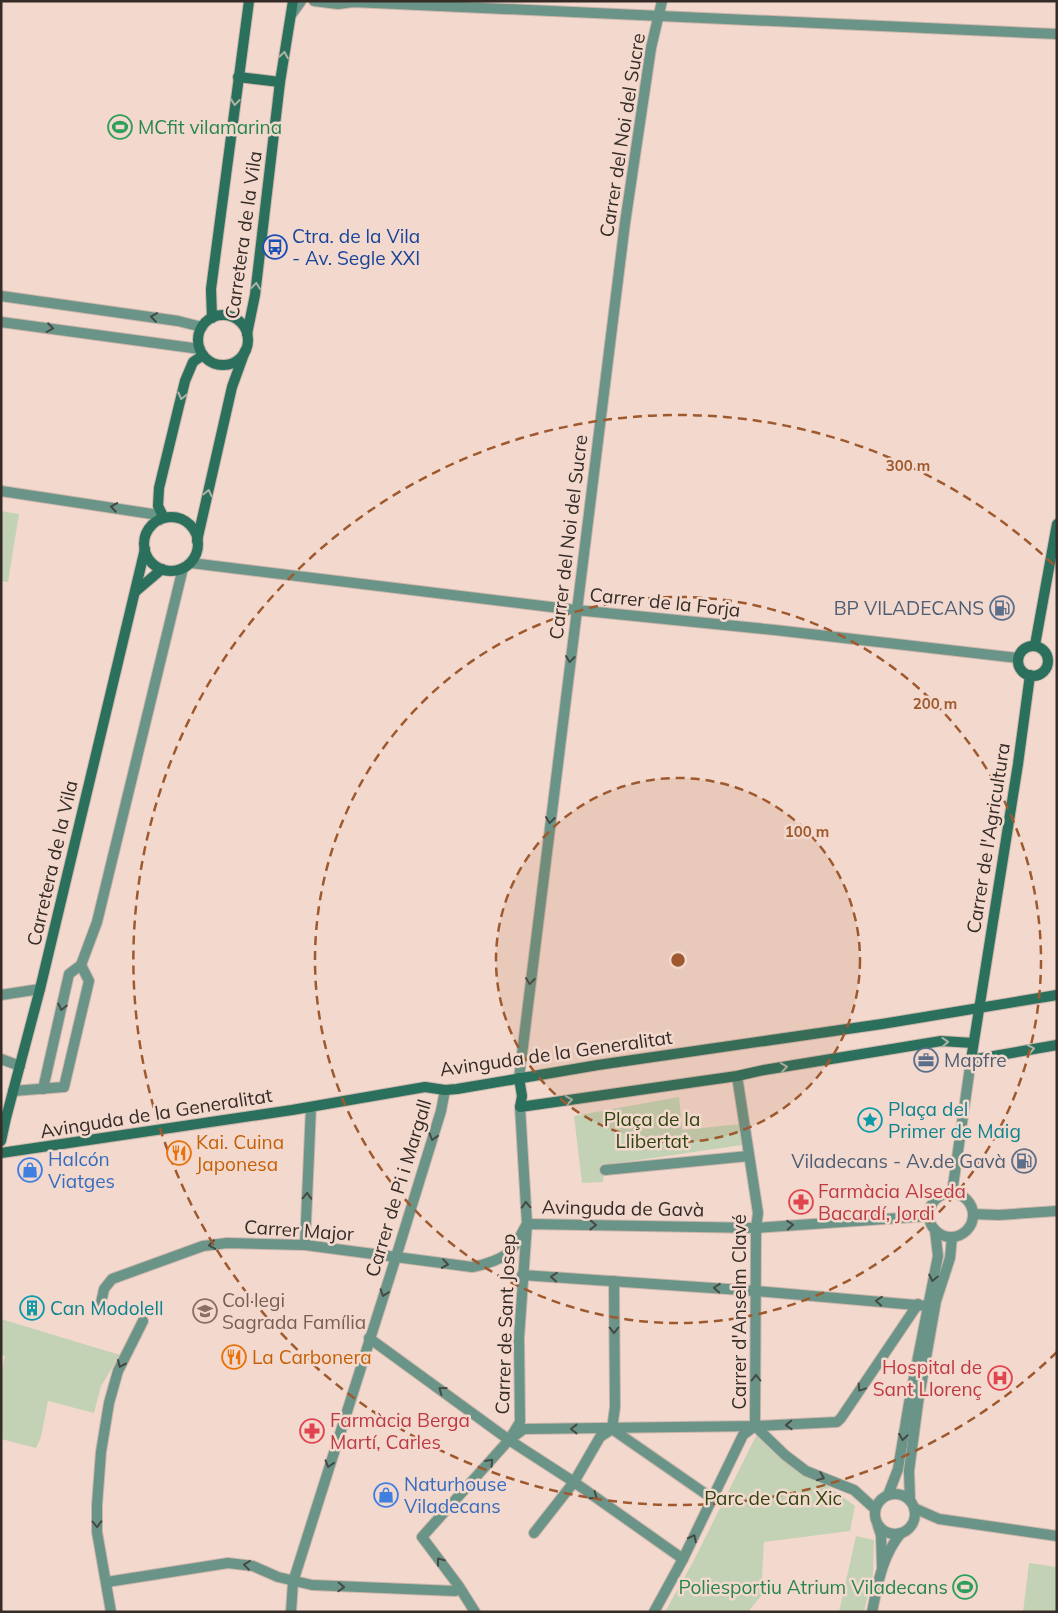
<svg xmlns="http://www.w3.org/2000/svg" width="1058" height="1613" viewBox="0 0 1058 1613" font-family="Mulish,sans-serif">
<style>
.green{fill:#c3d2b4}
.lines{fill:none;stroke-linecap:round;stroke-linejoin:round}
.street-casing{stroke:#cdb6ac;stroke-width:12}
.secondary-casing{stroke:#cdb6ac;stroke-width:12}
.street{stroke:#6a9487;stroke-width:10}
.secondary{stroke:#2a705d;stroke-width:10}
.oneway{stroke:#adb4a6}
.oneway2{stroke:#454a44}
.ring{fill:none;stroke:#9f592e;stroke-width:2.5;stroke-dasharray:9 6}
.labels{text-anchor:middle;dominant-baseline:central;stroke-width:5;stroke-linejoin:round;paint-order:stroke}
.leisure-label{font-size:19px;fill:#27864d;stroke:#f3d9cd;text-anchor:start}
.street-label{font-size:19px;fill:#352b27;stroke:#f3d9cd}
.transit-label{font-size:19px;fill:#164399;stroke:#f3d9cd;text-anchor:start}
.service-label{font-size:19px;fill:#4e5e75;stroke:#f3d9cd;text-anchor:end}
.culture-label{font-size:19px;fill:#0d838f;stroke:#f3d9cd;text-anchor:start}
.park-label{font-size:19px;fill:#2f450f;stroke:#f3d9cd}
.food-label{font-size:19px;fill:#c56008;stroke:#f3d9cd;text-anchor:start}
.shop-label{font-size:19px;fill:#366cbe;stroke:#f3d9cd;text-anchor:start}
.health-label{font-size:19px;fill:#be3a42;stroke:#f3d9cd;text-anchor:start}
.education-label{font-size:19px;fill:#785e54;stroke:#f3d9cd;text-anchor:start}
.centre{fill:#9f592e;stroke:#f3d9cd;stroke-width:2.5}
.ring-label{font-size:15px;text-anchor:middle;font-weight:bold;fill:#9f592e;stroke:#f3d9cd;stroke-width:5;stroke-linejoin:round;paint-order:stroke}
</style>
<rect width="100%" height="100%" fill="#f3d9cd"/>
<g class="green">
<path d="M1 511 19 514 8 582 1 581Z"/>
<path d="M679 1097 682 1130 741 1124 742 1145 605 1165 603 1182 582 1183 574 1116Z"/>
<path d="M1 1319 120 1355 101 1386 94 1413 48 1401 41 1437 36 1448 1 1439V1374L5 1356 1 1355Z"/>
<path d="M757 1434 855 1506 850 1531 764 1542 761 1596 748 1612H665L694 1560Z"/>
<path d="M856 1536 874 1540 873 1574 864 1612H839Z"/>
<path d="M1029 1563 1057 1567V1612H1023Z"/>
</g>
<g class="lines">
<g class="street-casing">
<g id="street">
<path d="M314 1 338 4 353 2 1057 34"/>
<path d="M291 15 301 1"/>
<path d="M1 296 178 321 202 327"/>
<path d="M1 322 200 349"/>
<path d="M1 491 152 514 160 520"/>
<path d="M191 563 576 610 775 630 1018 658"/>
<path d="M1 995 40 989"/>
<path d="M1 1059 20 1066"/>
<path d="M737 1076 758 1213 756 1228 755 1426"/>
<path d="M519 1078 625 223 651 48 662 1"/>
<path d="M43 1089 69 974 81 965 97 922 183 568"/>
<path d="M13 1091 64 1087 89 981 81 965"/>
<path d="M605 1170 749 1156"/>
<path d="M952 1193 971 1060"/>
<circle cx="951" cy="1215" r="22"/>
<path d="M973 1214 999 1215 1057 1211"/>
<path d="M305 1245 311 1107"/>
<path d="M522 1275 756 1291 927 1306"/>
<path d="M101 1303 104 1289 112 1279 203 1246 227 1243 305 1245 472 1267C484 1265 504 1259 512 1249 518 1242 522 1232 527 1224L756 1228 929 1216"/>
<path d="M369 1338 509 1440 574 1482 683 1559"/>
<path d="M755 1426 785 1455 806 1471 854 1490 875 1509"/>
<path d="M612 1429 713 1499"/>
<path d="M513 1437 524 1429 755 1426 837 1422 841 1418 918 1304"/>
<circle cx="895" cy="1514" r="20"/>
<path d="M888 1495 898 1469 909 1403 938 1256 935 1230"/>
<path d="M910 1500 909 1471 918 1403 936 1301 950 1258 952 1237"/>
<path d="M914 1508 939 1519 1057 1536"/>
<path d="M878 1526 881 1535 882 1566"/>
<path d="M534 1533 574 1482 600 1437 612 1429 615 1407 614 1281"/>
<path d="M107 1582 228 1563 253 1566 278 1577 312 1585 455 1591"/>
<path d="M111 1612 97 1532V1505L101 1452 109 1403 118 1371 143 1321"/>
<path d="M291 1612 293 1582 396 1257 441 1111 445 1090"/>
<path d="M475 1612 458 1585 422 1537 509 1440 520 1422 519 1338 527 1224 520 1107"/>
<path d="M654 1612 683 1559 743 1435 755 1426"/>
<path d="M872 1612C878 1583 882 1556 901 1533"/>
</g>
</g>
<g class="secondary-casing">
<g id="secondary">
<path d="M238 77 280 82"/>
<circle cx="223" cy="340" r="25"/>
<path d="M212 318 211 289 249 1"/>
<path d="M247 334 255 295 280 82 293 1"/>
<circle cx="171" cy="544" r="27"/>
<path d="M164 518 158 506 159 488 185 381 193 362 203 355"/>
<path d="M197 541 232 387 245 351"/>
<path d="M135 592 162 569"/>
<path d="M1035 645 1057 524"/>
<circle cx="1033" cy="661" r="15"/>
<path d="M1030 675 1018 764 971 1060 1057 1045"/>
<path d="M519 1078 522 1096 520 1107 737 1076 764 1070 941 1041 973 1043"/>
<path d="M1 1141 6 1118 40 989 145 549"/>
<path d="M1 1153 292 1110 425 1087 445 1090 457 1089 598 1065 882 1024 1057 995"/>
</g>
</g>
<use href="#street" class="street"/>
<use href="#secondary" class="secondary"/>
</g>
<defs><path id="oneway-chevron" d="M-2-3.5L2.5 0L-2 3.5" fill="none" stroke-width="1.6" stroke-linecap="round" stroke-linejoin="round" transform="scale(1.25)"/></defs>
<g class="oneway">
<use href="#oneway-chevron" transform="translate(284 55) rotate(-81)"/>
<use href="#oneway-chevron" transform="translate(235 102) rotate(97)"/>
<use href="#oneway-chevron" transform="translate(256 286) rotate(-83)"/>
<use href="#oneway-chevron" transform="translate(182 396) rotate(104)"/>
<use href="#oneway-chevron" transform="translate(208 493) rotate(-77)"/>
<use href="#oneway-chevron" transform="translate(945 1042) rotate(-2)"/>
<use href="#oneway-chevron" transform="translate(1031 1049) rotate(-10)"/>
<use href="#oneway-chevron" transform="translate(784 1067) rotate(-9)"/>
<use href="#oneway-chevron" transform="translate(569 1100) rotate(-8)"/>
</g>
<g class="oneway2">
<use href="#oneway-chevron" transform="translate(154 317) rotate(-172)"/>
<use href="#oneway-chevron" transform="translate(50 328) rotate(8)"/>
<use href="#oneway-chevron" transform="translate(114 507) rotate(-171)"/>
<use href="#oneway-chevron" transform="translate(570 659) rotate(97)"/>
<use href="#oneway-chevron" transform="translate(550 820) rotate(97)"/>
<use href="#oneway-chevron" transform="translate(530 981) rotate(97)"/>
<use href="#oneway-chevron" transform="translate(62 1007) rotate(103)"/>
<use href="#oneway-chevron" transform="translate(433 1137) rotate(107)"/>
<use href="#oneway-chevron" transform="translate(307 1196) rotate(-88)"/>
<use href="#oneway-chevron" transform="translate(526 1205) rotate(-92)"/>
<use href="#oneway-chevron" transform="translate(593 1225) rotate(1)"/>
<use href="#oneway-chevron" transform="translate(790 1225) rotate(-4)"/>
<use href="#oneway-chevron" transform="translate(212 1245) rotate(172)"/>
<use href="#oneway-chevron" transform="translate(445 1264) rotate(8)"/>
<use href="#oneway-chevron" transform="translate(554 1277) rotate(-176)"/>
<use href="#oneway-chevron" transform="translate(933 1278) rotate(102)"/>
<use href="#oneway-chevron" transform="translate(717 1288) rotate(-176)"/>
<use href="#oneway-chevron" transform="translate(384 1293) rotate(109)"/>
<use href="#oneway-chevron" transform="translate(879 1301) rotate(-175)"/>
<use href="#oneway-chevron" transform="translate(614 1330) rotate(90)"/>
<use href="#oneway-chevron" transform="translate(121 1364) rotate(114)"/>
<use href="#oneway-chevron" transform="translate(756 1378) rotate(-90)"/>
<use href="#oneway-chevron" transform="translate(861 1388) rotate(124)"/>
<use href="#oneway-chevron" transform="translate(442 1390) rotate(-144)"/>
<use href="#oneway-chevron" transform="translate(789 1425) rotate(178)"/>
<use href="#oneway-chevron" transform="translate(574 1429) rotate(180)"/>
<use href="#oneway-chevron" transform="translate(903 1437) rotate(99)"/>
<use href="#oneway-chevron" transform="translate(490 1462) rotate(-48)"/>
<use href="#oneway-chevron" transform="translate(329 1464) rotate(107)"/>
<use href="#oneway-chevron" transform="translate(821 1477) rotate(22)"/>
<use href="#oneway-chevron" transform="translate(594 1496) rotate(35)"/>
<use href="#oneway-chevron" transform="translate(97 1524) rotate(89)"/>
<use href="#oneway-chevron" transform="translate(693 1538) rotate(-63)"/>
<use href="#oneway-chevron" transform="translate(440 1561) rotate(-127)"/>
<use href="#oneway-chevron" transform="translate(247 1565) rotate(-173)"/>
<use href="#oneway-chevron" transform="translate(341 1587) rotate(2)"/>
</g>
<circle cx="678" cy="960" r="182" fill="#9f592e" fill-opacity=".12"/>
<g class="ring">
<circle cx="678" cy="960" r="182"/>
<circle cx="678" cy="960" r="363"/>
<path d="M1057 1352A545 545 0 1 1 1057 568"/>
</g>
<defs>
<g id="stadium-ring" transform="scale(1.25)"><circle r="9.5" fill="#f3d9cd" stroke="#2e9e5b" stroke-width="1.5"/><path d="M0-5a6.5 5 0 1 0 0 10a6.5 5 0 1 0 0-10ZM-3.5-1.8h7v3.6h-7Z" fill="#2e9e5b"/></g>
<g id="bus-ring" transform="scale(1.25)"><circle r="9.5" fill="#f3d9cd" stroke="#1a4fb4" stroke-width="1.5"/><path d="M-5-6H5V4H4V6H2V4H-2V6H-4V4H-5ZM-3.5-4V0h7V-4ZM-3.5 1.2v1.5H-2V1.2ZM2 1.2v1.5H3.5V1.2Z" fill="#1a4fb4"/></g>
<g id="fuel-ring" transform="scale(1.25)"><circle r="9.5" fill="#f3d9cd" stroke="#5c6f8a" stroke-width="1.5"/><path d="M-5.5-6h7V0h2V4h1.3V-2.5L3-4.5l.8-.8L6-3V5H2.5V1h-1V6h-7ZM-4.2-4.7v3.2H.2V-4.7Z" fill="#5c6f8a"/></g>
<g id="office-ring" transform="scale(1.25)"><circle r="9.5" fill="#f3d9cd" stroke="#5c6f8a" stroke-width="1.5"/><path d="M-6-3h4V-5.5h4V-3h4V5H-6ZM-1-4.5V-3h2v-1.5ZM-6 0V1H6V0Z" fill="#5c6f8a"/></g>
<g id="sight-ring" transform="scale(1.25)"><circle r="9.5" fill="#f3d9cd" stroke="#0f9aa8" stroke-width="1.5"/><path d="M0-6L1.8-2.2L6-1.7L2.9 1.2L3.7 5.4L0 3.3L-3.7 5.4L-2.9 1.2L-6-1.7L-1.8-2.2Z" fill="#0f9aa8"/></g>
<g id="restaurant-ring" transform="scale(1.25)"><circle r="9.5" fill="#f3d9cd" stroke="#e8710a" stroke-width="1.5"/><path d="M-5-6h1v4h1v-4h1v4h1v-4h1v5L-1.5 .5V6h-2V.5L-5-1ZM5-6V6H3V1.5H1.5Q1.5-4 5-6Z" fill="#e8710a"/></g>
<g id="shop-ring" transform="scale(1.25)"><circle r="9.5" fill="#f3d9cd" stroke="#3f7fe0" stroke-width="1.5"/><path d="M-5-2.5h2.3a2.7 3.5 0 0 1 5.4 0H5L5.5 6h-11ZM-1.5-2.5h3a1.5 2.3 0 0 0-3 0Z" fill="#3f7fe0"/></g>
<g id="pharmacy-ring" transform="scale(1.25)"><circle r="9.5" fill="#f3d9cd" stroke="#e0444e" stroke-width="1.5"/><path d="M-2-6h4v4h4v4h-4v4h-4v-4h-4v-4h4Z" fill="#e0444e"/></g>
<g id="building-ring" transform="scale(1.25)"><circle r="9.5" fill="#f3d9cd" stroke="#0f9aa8" stroke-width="1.5"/><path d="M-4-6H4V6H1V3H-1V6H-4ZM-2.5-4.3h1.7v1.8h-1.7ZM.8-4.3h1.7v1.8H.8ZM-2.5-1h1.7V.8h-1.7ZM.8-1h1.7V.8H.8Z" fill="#0f9aa8"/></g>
<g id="school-ring" transform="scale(1.25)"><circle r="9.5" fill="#f3d9cd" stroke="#8d6e63" stroke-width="1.5"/><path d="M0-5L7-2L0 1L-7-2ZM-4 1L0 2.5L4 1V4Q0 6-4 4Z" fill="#8d6e63"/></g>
<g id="hospital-ring" transform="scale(1.25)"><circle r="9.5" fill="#f3d9cd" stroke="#e0444e" stroke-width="1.5"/><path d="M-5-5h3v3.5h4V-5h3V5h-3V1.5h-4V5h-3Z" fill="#e0444e"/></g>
</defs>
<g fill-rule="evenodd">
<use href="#stadium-ring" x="120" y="127"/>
<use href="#bus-ring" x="275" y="247"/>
<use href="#fuel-ring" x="1002" y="608"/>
<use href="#office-ring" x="926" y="1060"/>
<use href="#sight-ring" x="870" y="1120"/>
<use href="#restaurant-ring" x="179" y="1153"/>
<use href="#fuel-ring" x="1024" y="1161"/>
<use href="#shop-ring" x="30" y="1170"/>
<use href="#pharmacy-ring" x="801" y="1202"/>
<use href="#building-ring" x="32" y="1308"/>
<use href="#school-ring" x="205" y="1311"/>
<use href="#restaurant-ring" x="234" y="1357"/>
<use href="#hospital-ring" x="1000" y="1378"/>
<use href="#pharmacy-ring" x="312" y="1431"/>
<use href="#shop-ring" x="386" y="1495"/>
<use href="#stadium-ring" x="965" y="1587"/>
</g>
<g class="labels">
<g class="leisure-label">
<text x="138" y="127">MCfit vilamarina</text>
<text x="948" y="1587" text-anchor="end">Poliesportiu Atrium Viladecans</text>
</g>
<g class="street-label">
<text transform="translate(622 135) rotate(-81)">Carrer del Noi del Sucre</text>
<text transform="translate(243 235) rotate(-82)">Carretera de la Vila</text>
<text transform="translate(568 537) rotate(-83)">Carrer del Noi del Sucre</text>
<text transform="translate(665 602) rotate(6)">Carrer de la Forja</text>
<text transform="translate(988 838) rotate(-81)">Carrer de l'Agricultura</text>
<text transform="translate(52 863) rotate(-77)">Carretera de la Vila</text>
<text transform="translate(556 1053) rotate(-8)">Avinguda de la Generalitat</text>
<text transform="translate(156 1113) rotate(-9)">Avinguda de la Generalitat</text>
<text transform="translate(398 1188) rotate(-73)">Carrer de Pi i Margall</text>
<text transform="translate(623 1208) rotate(1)">Avinguda de Gavà</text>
<text transform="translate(299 1230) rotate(4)">Carrer Major</text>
<text transform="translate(739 1312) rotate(-90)">Carrer d'Anselm Clavé</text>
<text transform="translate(505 1324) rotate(-88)">Carrer de Sant Josep</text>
</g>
<g class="transit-label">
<text x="292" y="236">Ctra. de la Vila<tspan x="292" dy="22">- Av. Segle XXI</tspan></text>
</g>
<g class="service-label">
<text x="984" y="608">BP VILADECANS</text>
<text x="944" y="1060" text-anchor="start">Mapfre</text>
<text x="1006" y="1161">Viladecans - Av.de Gavà</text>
</g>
<g class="culture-label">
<text x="888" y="1109">Plaça del<tspan x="888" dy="22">Primer de Maig</tspan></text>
<text x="50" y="1308">Can Modolell</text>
</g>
<g class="park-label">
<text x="652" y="1119">Plaça de la<tspan x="652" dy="22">Llibertat</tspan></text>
<text x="773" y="1498">Parc de Can Xic</text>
</g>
<g class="food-label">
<text x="196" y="1142">Kai. Cuina<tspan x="196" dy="22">Japonesa</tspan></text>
<text x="252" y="1357">La Carbonera</text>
</g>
<g class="shop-label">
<text x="48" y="1159">Halcón<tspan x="48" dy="22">Viatges</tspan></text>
<text x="404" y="1484">Naturhouse<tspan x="404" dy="22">Viladecans</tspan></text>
</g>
<g class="health-label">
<text x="818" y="1191">Farmàcia Alseda<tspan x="818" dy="22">Bacardí, Jordi</tspan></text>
<text x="982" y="1367" text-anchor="end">Hospital de<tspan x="982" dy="22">Sant Llorenç</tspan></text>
<text x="330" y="1420">Farmàcia Berga<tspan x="330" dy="22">Martí, Carles</tspan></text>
</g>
<g class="education-label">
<text x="222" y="1300">Col·legi<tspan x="222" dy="22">Sagrada Família</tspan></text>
</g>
</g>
<circle cx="678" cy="960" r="8" class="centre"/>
<g class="ring-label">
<text x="908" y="471">300 m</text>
<text x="935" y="709">200 m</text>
<text x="807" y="837">100 m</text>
</g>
<rect width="1058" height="1613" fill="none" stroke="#352b27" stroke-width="5"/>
</svg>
